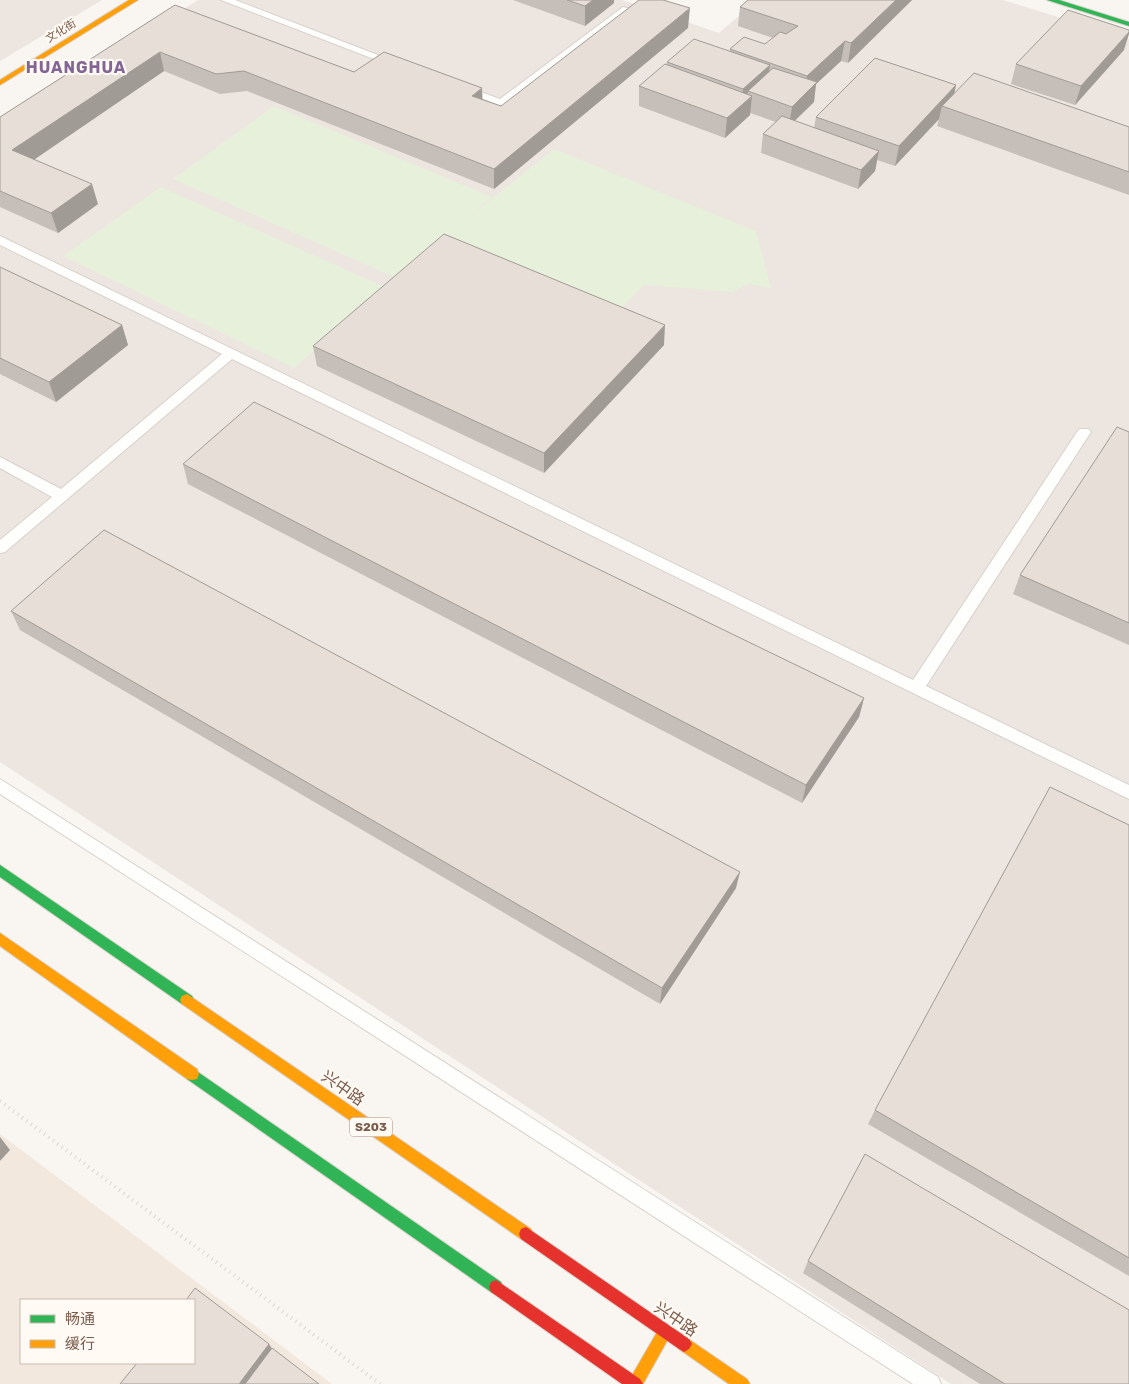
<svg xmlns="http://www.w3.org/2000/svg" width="1129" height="1384" viewBox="0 0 1129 1384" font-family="Rubik,'Noto Sans SC',sans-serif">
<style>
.residential{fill:#f2e8de;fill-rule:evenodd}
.industrial{fill:#ede5e0}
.green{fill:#e7f0db}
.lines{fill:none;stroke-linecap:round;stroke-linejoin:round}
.lane-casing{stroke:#d7d1cb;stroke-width:2}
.fast-casing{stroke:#d9d2cb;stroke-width:2}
.slow-casing{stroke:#d9d2cb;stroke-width:2}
.jam-casing{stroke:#d9d2cb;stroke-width:2}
.path{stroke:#dcd5d0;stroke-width:4;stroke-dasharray:1 4.5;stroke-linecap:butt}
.lane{fill:#fefefd;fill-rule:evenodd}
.fast{fill:#30b455;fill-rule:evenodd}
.slow{fill:#ff9f0a;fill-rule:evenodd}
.jam{fill:#e5322d;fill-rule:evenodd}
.wall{fill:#c6bfb9}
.shaded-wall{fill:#a19b96}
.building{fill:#e6ded7;stroke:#a19b96}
.labels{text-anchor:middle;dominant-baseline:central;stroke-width:4.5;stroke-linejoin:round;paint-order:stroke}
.far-street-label{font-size:11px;fill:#7a5c4d;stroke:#fffaf3}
.shield{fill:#fffaf3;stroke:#a28b7f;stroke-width:1}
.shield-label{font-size:12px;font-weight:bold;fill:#7a5c4d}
.far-district-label{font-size:16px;font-weight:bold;letter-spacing:1px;fill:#846695;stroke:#fffaf3}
.near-street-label{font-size:16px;fill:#7a5c4d;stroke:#fffaf3}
</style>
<rect width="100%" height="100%" fill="#f9f5f0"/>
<path class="residential" d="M0 1134 332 1384H0ZM21 1300H194V1363H21Z"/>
<g class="industrial">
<path d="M0 0H102L0 61Z"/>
<path d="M198 0H622L719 33 757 0H1003L1129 39V1384H951L0 762V124Z"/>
</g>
<g class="green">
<path d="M274 106 492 197 465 220 554 149 756 231 771 288 748 284 732 292 644 285 616 314 396 278 173 179Z"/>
<path d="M161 187 387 288 294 368 63 256Z"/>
</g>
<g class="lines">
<g class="lane-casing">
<g id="lane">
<path d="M221 0H235L401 64 392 66Z"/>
<path d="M623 7 631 9 505 105H497L459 89 464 86 500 99Z"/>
<path d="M0 236 913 680 1079 429H1089L1091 432 1089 435 926 686 1129 785V799L232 359 5 552 0 553V540L52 497 0 468V457L61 489 222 354 0 245Z"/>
<path d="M0 779 938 1377 941 1384H913L0 794Z"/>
</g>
</g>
<g class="fast-casing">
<g id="fast">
<path d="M1047 0H1059L1129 22V26Z"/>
<path d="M0 865 192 996 194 1000 192 1004 187 1006 182 1004 0 877Z"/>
<path d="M192 1068 501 1282 503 1287 501 1292 496 1294 491 1292 187 1079 185 1074 187 1069Z"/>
</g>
</g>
<g class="slow-casing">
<g id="slow">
<path d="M129 0H138L0 85V80Z"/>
<path d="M0 933 197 1069 199 1074 197 1079 192 1080 187 1079 0 946Z"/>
<path d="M187 994 531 1229 533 1234 531 1239 526 1241 521 1239 182 1004 180 1000 182 996Z"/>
<path d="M665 1325 670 1327 672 1332 643 1384H627L660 1327Z"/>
<path d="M684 1336 747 1379 750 1384H729L679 1349 676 1344 679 1339Z"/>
</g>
</g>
<g class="jam-casing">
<g id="jam">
<path d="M526 1227 689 1339 692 1344 689 1349 684 1352 679 1349 521 1239 519 1234 521 1229Z"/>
<path d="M496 1280 640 1379 643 1384H622L491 1292 489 1287 491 1282Z"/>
</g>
</g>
<path class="path" d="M0 1101 380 1384"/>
<use href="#lane" class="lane"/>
<use href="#fast" class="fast"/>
<use href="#slow" class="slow"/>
<use href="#jam" class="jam"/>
</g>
<g class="wall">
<path d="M513 0H614V3L585 26Z"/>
<path d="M748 0H912L848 63 841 61 816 84 814 102 795 121 814 128 816 117 956 85 954 93 1129 127V195L937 126 939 119 895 166 877 160 875 171 858 189 761 153 763 134 776 122 750 113V115L725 138 639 106V86L666 65 667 62 730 51V49L765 44 773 38 738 26 740 7Z"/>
<path d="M175 5 354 72 483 99 501 106 688 28 494 189 247 91 220 94 164 71 34 159 98 204 58 233 0 207V117Z"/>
<path d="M1124 50 1075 105 1011 84 1016 64Z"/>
<path d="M0 267 122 325 128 345 56 402 0 374Z"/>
<path d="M664 345 544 473 317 366 313 346Z"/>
<path d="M1129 432V645L1013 594 1020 575Z"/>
<path d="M183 464 864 698 859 717 802 803 188 484Z"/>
<path d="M11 611 736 888 660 1004 20 630Z"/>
<path d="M1129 825V1276L868 1124 875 1110Z"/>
<path d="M808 1261 1129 1384H980L803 1273Z"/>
</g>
<g class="shaded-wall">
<path d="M593 0H614V3L585 26V6Z"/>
<path d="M896 0H912L848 63 851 43Z"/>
<path d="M690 8 688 28 494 189V169Z"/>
<path d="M1129 32V34L1124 50 1075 105 1081 86Z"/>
<path d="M845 41 841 61 816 84 814 102 789 126 792 107 804 94 807 76Z"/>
<path d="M160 52 164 71 19 170 12 150Z"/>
<path d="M770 65 767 85 748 91 747 100 752 96 750 115 725 138 727 118 741 105 743 89Z"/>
<path d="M956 85 952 105 942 106 939 119 895 166 899 146Z"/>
<path d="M482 88 483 108 472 96Z"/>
<path d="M879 151 875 171 858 189 861 170Z"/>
<path d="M92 184 98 204 58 233 51 213Z"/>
<path d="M122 325 128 345 56 402 49 382Z"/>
<path d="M665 325 664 345 544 473V453Z"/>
<path d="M864 698 859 717 802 803 806 785Z"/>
<path d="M740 872 736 888 660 1004 662 988Z"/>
<path d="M0 1137 10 1150 0 1161Z"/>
<path d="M269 1344 280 1361 263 1384H239Z"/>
</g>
<g class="building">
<path d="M567 0H593L585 6Z"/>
<path d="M639 0H663L690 8 494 169 244 71 216 74 160 52 12 150 92 184 51 213 0 191V117L175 5 354 72 384 52 482 88 472 96 501 106Z"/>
<path d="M748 0H896L851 43 845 41 807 76 730 49 744 37 765 44 780 32 786 34 798 26 740 7Z"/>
<path d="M1068 10 1129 30V32L1081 86 1016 64Z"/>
<path d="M694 39 770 65 743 89 667 62Z"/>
<path d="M875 58 956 85 899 146 816 117Z"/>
<path d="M665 64 752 96 727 118 639 86Z"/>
<path d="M773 68 817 82 792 107 748 91Z"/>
<path d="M974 73 1129 127V172L942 106Z"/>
<path d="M782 116 879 151 861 170 763 134Z"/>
<path d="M444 234 665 325 544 453 313 346Z"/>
<path d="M0 267 122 325 49 382 0 358Z"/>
<path d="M254 402 864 698 806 785 183 464Z"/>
<path d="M1117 427 1129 432V623L1020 575Z"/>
<path d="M104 530 740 872 662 988 11 611Z"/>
<path d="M1050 787 1129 825V1258L875 1110Z"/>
<path d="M865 1154 1129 1310V1384H1005L808 1261Z"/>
<path d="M195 1288 269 1344 239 1384H120L137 1363H194V1300H186Z"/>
<path d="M272 1348 319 1384H245Z"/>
</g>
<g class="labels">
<g class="far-street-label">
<text transform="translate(61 31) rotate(-32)">文化街</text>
</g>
<rect class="shield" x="350" y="1117.5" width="42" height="19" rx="4"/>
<g class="shield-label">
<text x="371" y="1127">S203</text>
</g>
<g class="far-district-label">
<text x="76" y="67">HUANGHUA</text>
</g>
<g class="near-street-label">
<text transform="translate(343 1088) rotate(35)">兴中路</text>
<text transform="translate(676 1319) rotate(34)">兴中路</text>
</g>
</g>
<rect x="20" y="1299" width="175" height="65" fill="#fffaf3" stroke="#cabbb1"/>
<rect x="30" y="1315" width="25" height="8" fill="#30b455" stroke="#cabbb1"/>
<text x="65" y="1324" font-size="15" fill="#7a5c4d">畅通</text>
<rect x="30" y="1340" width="25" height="8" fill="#ff9f0a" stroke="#cabbb1"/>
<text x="65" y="1349" font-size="15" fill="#7a5c4d">缓行</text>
</svg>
